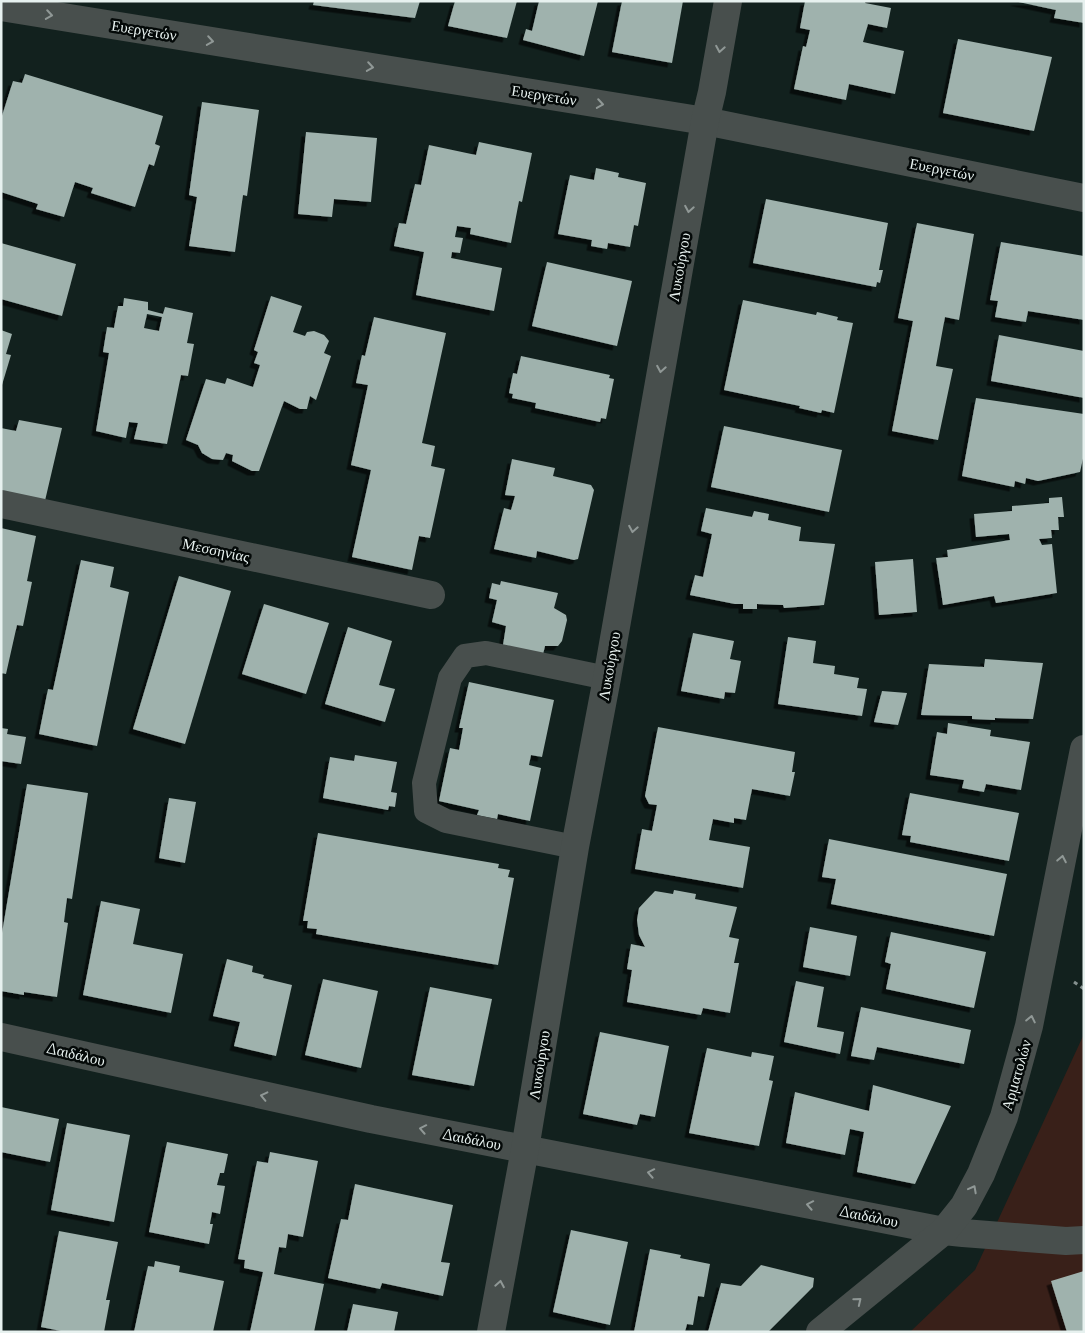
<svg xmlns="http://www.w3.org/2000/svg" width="1085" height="1333" viewBox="0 0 1085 1333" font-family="Lora,serif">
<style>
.green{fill:#392019}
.building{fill:#9fb2ad;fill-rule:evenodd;filter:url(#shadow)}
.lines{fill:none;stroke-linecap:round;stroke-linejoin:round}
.path{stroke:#84908e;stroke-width:3;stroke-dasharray:4 4;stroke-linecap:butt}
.service{stroke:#484f4d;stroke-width:24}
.minor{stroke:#484f4d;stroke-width:28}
.oneway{stroke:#909896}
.labels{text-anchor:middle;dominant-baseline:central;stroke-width:5;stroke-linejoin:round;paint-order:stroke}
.street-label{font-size:15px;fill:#e7f1ef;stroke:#040908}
</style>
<defs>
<filter id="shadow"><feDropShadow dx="-4.5" dy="4.5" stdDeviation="0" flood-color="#0009"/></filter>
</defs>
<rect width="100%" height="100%" fill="#12211e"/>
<path class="green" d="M1084 1034V1332H910L975 1270Z"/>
<g class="building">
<path d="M314 1H420L415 18 313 5Z"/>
<path d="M455 1H517L507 38 448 26Z"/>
<path d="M539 1H598L584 56 523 40 526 29 532 31Z"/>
<path d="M622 1H683L672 63 612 52Z"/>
<path d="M805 1H866L865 3 891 8 887 28 868 24 863 42 904 51 895 94 849 84 846 100 794 89 803 46 806 47 810 30 800 28Z"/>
<path d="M1014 1H1084V23L1054 18 1056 10Z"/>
<path d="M958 39 1052 57 1034 131 943 113Z"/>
<path d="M25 74 163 116 155 144 160 146 154 166 149 164 135 207 91 193 93 188 75 182 64 217 36 209 38 204 1 192V119L13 81 22 83Z"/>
<path d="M202 102 259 110 247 196 243 195 235 252 189 246 197 197 189 195Z"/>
<path d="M306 132 377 138 371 202 334 199 332 217 298 214Z"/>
<path d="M479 142 532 153 522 202 519 201 511 243 470 234 471 228 457 226 455 237 463 238 460 253 452 252 451 258 502 268 494 311 416 295 424 252 394 246 399 223 406 224 415 184 421 185 429 145 476 155Z"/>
<path d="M596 168 619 173 618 177 646 183 638 226 634 225 630 247 608 243 607 249 591 246 592 240 558 234 570 175 594 180Z"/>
<path d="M766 199 888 223 879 270H883L880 283 877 282 876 287 753 263Z"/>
<path d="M917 223 974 234 959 320 945 317 936 366 953 369 938 440 892 431 913 321 898 318Z"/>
<path d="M1001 242 1084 256V320L1028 311 1026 322 995 317 998 301 990 300Z"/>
<path d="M1 243 76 264 62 316 1 299Z"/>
<path d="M547 262 632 281 617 346 532 326Z"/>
<path d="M271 296 302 306 293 332 305 336 307 332 314 331 324 335 329 341 324 353 331 356 316 400 310 396 307 409H300L284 401 259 471H252L232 461 233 455 226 453 223 460 212 459 202 453 198 445 186 440 206 379 225 384 227 378 253 387 260 365 254 363 258 352 254 350Z"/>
<path d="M124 298 148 302V310L163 314 165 307 193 313 187 343 194 344 188 376 181 375 167 444 134 439 138 423 129 422 126 438 96 431 109 353 103 352 107 327 114 328 118 306H123ZM147 314 162 317 159 331 144 328Z"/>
<path d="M743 300 816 315 817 312 838 317 837 320 853 323 834 413 822 410 821 413 799 408 800 406 724 390Z"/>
<path d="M374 317 446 333 422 443 435 446 431 466 445 469 430 538 419 536 412 570 352 557 371 470 351 465 368 385 356 383 362 355 365 356Z"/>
<path d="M1 330 12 334 6 354 11 355 2 385Z"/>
<path d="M999 335 1084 351V398L991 381Z"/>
<path d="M521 356 610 375 609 378 614 379 606 419 601 418 600 422 535 408 536 403 512 398 513 394 509 393 513 373 517 374Z"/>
<path d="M976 398 1084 414V454L1080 472 1038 481 1026 478 1025 484 1015 481 1014 487 962 476Z"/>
<path d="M19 420 62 428 44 505 1 498V428L16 431Z"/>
<path d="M724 426 842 450 829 512 711 487Z"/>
<path d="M512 459 555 468 553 476 591 485 594 490 578 559 574 560 537 551 536 558 494 549 504 508 511 510 515 496 505 495Z"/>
<path d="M1062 497 1064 517H1058L1059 530H1051L1052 538 1039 539 1042 545 1052 544 1057 593 996 603 994 596 943 605 936 558 948 557 947 550 1010 540 1009 534 976 537 974 514 1012 511V506L1049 503V498Z"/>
<path d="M706 508 752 517 754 511 769 514 768 520 801 527 799 541 835 544 824 605 784 608 783 605 757 604V609H743V604H735L690 595 695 575 703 577 712 534 701 531Z"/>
<path d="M1 528 36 536 27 581 32 582 23 626 17 625 6 674 1 673Z"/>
<path d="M913 559 917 612 879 615 875 562Z"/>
<path d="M81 560 114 567 110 587 129 592 97 746 39 734 48 689 53 690Z"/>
<path d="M179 576 231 591 185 744 133 729Z"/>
<path d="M501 581 558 593 554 608 566 615 567 620 562 641 558 646H545L541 663 503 645 506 626 492 622 497 600 489 598 492 583 500 585Z"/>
<path d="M264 604 329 623 306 694 242 674Z"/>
<path d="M348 627 392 641 379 685 395 689 385 722 325 704Z"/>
<path d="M693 633 734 641 730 659 741 661 735 693 725 692 724 699 681 691Z"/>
<path d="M788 637 816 641 813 663 835 666 834 674 859 678 857 688 867 689 862 716 778 704Z"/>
<path d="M985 659 1043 663 1033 719 995 718V720L972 719V716L921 715 929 664 984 667Z"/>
<path d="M469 682 554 700 542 757 531 755 529 765 541 768 530 821 498 814 497 819 477 815 479 810 439 801 450 748 459 750 463 728H459Z"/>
<path d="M882 691 907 693 898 725 874 722Z"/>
<path d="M948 723 991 730 990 736 1030 742 1021 790 986 784 984 792 962 788 964 780 930 775 937 732 947 734Z"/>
<path d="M658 727 795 752 792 772H795L790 796 752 789 746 820 734 818V823L713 819 709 840 750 847 743 888 635 869 642 829 652 831 657 805 649 804 645 796Z"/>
<path d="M1 728 8 729 7 734 26 737 21 764 1 761Z"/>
<path d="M355 755 397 762 391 792 397 793 395 807 389 806 388 810 323 798 330 757 354 761Z"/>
<path d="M27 784 88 793 72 899 67 898 64 922 68 923 57 997 24 992V995L1 991V939Z"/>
<path d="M910 793 1019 813 1009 861 910 842 911 836 902 835Z"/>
<path d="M169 798 196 802 185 863 159 858Z"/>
<path d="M318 833 499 864 498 868 510 870 508 877 514 878 498 965 316 934 317 929 307 928 308 921H303Z"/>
<path d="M829 839 1007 874 994 936 831 904 836 879 822 877Z"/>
<path d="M674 890 696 894 695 899 737 907 729 937 739 939 734 963H739L730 1013 703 1008 701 1015 627 1002 632 970 627 969 631 944 645 947 639 935 637 920 639 908 655 891 673 894Z"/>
<path d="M101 901 140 909 133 944 183 954 171 1013 83 995Z"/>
<path d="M810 927 857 936 850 976 803 967Z"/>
<path d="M891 932 986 952 974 1008 886 989 891 964 885 962Z"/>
<path d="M227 959 253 966 252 972 264 975 263 978 292 985 276 1056 234 1046 240 1022 213 1016Z"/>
<path d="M323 979 378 991 361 1068 305 1055Z"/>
<path d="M796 981 824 987 817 1027 844 1032 840 1054 784 1042Z"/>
<path d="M430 987 492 999 474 1086 412 1075Z"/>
<path d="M861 1007 971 1030 964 1064 877 1047 874 1060 851 1056Z"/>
<path d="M600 1032 669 1046 655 1117 640 1114 637 1125 583 1114Z"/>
<path d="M707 1048 751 1057 752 1052 774 1056 769 1080 773 1081 759 1146 689 1133Z"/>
<path d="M873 1085 951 1106 915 1184 857 1172 864 1132 850 1129 845 1155 786 1143 795 1092 869 1111Z"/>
<path d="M1 1107 59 1119 50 1162 1 1152Z"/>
<path d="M67 1123 130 1135 114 1222 51 1210Z"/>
<path d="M167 1142 228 1154 224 1173H220L217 1185 225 1186 220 1214 212 1212 210 1224H213L209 1244 149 1232Z"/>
<path d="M270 1152 318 1161 303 1237 288 1234 286 1248 279 1247 274 1274 324 1284 314 1332H250L263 1272 244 1268 245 1260 238 1259 257 1161 268 1163Z"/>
<path d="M355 1184 453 1205 441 1262 450 1263 443 1296 382 1283 380 1289 328 1278 341 1219 348 1220Z"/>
<path d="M571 1230 628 1242 610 1325 553 1312Z"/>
<path d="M59 1231 118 1242 106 1300H110L104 1332H66L41 1327Z"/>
<path d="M650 1249 681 1255 680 1258 710 1264 704 1297 698 1296 693 1325 687 1324 685 1332H634Z"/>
<path d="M155 1261 180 1266 179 1272 224 1281 213 1332H134L148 1266 154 1267Z"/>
<path d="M761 1265 814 1278 813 1287 768 1332H708L721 1283 741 1286Z"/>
<path d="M1084 1271V1332H1067L1051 1281Z"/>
<path d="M353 1304 398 1312 394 1332H347Z"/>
</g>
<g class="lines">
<path class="path" d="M1074 982 1084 989"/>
<path class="service" d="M575 847 446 821 426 811 424 783 450 678 465 656 486 653 607 678"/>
<g class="minor">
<path d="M1 7 705 121 1084 198"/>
<path d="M1 504 431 595"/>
<path d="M1 1037 371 1119 944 1231 963 1233 1066 1241 1084 1240"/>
<path d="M491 1332 525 1149 575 847 607 678 705 121 712 92 728 1"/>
<path d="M820 1332 944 1231 964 1206 981 1174 1004 1117 1029 1026 1084 749"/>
</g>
</g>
<defs><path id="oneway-chevron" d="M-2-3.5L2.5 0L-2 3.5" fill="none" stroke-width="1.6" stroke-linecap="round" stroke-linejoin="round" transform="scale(1.25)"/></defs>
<g class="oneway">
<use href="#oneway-chevron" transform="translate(49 15) rotate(9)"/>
<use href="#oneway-chevron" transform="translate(210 41) rotate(9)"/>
<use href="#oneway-chevron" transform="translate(720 49) rotate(100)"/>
<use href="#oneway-chevron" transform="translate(370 67) rotate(9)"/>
<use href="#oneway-chevron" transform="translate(600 104) rotate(9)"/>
<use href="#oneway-chevron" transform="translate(689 209) rotate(100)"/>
<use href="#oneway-chevron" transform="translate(661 369) rotate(100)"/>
<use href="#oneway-chevron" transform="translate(633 529) rotate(100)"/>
<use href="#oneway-chevron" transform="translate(1062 859) rotate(-79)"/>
<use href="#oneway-chevron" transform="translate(1031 1019) rotate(-78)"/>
<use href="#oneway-chevron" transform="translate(264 1096) rotate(-167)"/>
<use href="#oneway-chevron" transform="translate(423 1129) rotate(-169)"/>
<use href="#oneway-chevron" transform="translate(651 1173) rotate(-169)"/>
<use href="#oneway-chevron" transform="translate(973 1189) rotate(-62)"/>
<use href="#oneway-chevron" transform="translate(810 1205) rotate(-169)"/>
<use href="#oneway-chevron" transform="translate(500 1284) rotate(-80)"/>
<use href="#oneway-chevron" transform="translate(858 1301) rotate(-39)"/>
</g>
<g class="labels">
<g class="street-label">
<text transform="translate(144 30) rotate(9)">Ευεργετών</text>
<text transform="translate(544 95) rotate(9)">Ευεργετών</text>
<text transform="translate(942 169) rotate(11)">Ευεργετών</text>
<text transform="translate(679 267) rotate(-80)">Λυκούργου</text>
<text transform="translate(216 550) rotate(12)">Μεσσηνίας</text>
<text transform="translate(609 666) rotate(-80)">Λυκούργου</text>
<text transform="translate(76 1054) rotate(13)">Δαιδάλου</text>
<text transform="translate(539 1065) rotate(-81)">Λυκούργου</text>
<text transform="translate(1016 1075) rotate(-74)">Αρματολών</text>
<text transform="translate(472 1139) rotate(11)">Δαιδάλου</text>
<text transform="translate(869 1216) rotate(11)">Δαιδάλου</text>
</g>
</g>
<rect width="1085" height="1333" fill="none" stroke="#e7f1ef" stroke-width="5"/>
</svg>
